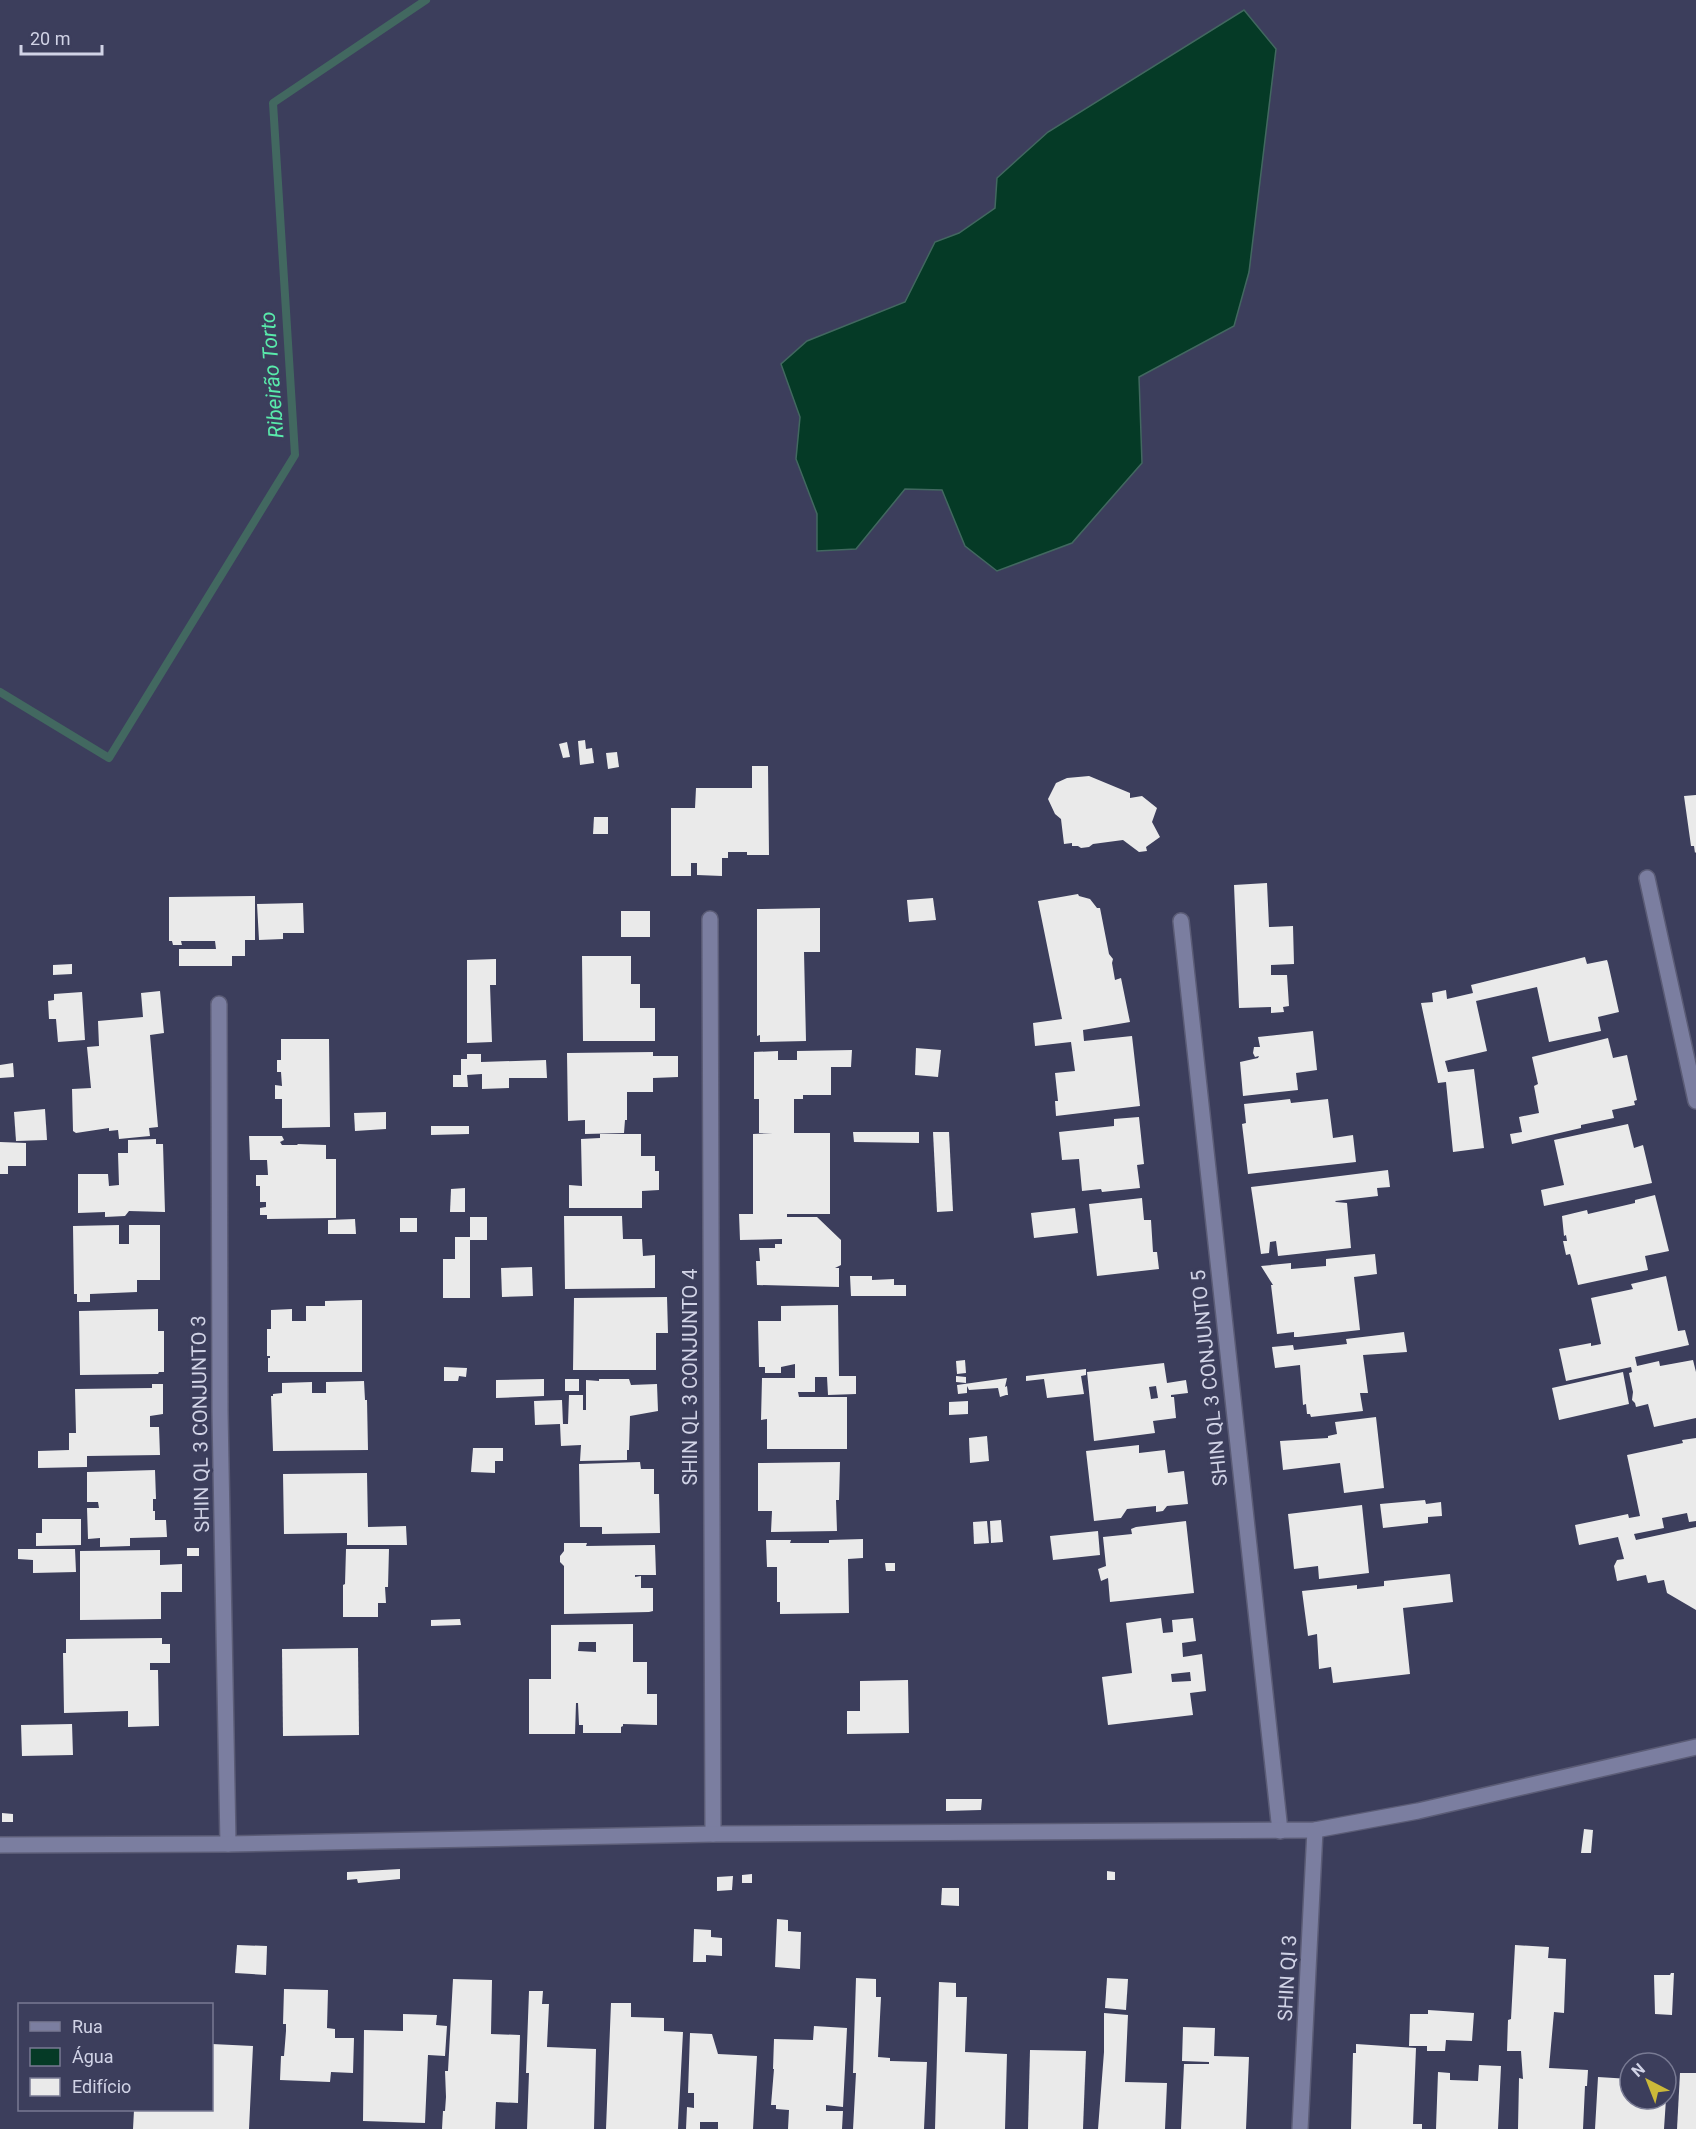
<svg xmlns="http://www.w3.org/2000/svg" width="1696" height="2129" viewBox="0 0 1696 2129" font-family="Roboto,sans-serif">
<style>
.water{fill:#053a26;stroke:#426860;stroke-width:1.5}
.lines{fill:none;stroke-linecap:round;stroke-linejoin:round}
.stream{stroke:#426860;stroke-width:8}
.building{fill:#eaeaea;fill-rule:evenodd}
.minor-casing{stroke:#5b5c76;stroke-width:18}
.minor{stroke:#7b7ea0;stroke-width:15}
.labels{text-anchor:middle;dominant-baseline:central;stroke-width:6;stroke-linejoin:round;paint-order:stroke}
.street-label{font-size:20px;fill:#d1d3e6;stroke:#3c3e5c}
.water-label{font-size:21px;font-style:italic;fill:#59eaab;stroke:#3c3e5c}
</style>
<rect width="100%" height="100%" fill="#3c3e5c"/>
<path class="water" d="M1244 10 1276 49 1249 272 1234 326 1139 377 1142 463 1072 543 997 571 965 546 942 490 905 489 856 549 817 551V514L796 459 800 417 781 364 807 341 905 302 935 242 959 233 995 208 997 178 1048 132Z"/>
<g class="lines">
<path class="stream" d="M0 692 109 758 295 455 273 103 426 0"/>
</g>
<g class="building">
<path d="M585 740 586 749 592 748 594 763 580 765 578 741Z"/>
<path d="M567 742 570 757 563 758 559 744Z"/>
<path d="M617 752 619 767 608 769 606 753Z"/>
<path d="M752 766H768L769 855H747V852H728V858H722V876L697 875V863H691V876H671V808H695L696 788H752Z"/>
<path d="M1089 776 1130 793V798L1142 796 1157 808 1152 822 1160 837 1146 847 1147 851 1139 852 1123 840 1093 844 1089 847 1081 848 1078 846H1072V843L1064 844 1061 819 1055 814 1048 799 1056 783 1067 778Z"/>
<path d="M1696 795V852L1695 853 1694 846H1691L1684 796Z"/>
<path d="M594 817H608V834H593Z"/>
<path d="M1267 883 1269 927 1293 926 1294 964 1271 965V975H1287L1289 1006 1283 1007 1284 1012 1271 1013V1007L1239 1008 1234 885Z"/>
<path d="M1078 894 1079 896 1090 899 1097 908H1100L1109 954 1113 959 1112 963 1115 980 1121 978 1130 1022 1083 1030 1084 1041 1132 1036 1140 1106 1056 1116 1055 1101H1058L1055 1073 1075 1071 1071 1042 1035 1046 1033 1023 1062 1019 1038 901Z"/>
<path d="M255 896V940H245V956H232V966H179V949H216L215 941H181L182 945H173L172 941H169V897Z"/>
<path d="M933 898 936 920 909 922 907 900Z"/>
<path d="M303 903 304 933H283V939L259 940 257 904Z"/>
<path d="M820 908V952H804L806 1041 760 1042V1035L757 1036V909Z"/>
<rect x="621" y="911" width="29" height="26"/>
<path d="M582 956H631V984H640V1008H655V1041H583Z"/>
<path d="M1585 957 1587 964 1607 960 1608 963 1619 1012 1598 1017 1601 1031 1549 1042 1537 987 1476 1001 1487 1051 1445 1061 1448 1072 1474 1069 1484 1148 1453 1152 1446 1082 1438 1083 1421 1003 1433 1002 1432 993 1446 990 1447 999 1473 993 1471 985Z"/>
<path d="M496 959V985H490L492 1042 467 1043V960Z"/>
<path d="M72 964V974L53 975V965Z"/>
<path d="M160 991 164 1033 150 1035 158 1127 149 1128 150 1136 119 1139 118 1130 109 1131V1128L76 1133 73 1131 72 1089 91 1088 87 1047 99 1046 98 1021 143 1017 141 993Z"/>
<path d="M82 992 85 1040 58 1042 56 1019H49L48 1001 54 1000V994Z"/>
<path d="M1313 1031 1317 1070 1296 1073 1298 1090 1243 1096 1240 1062 1258 1058 1259 1056 1255 1057 1253 1053 1254 1047H1260L1258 1037Z"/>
<path d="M1608 1038 1613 1058 1627 1055 1637 1100 1634 1101 1635 1105 1612 1110 1614 1118 1581 1125V1128L1512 1144 1510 1134 1522 1132 1519 1117 1539 1113 1534 1086 1538 1084 1532 1057Z"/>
<path d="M281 1039H329L330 1127 282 1128V1099H275V1085L282 1086 281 1072H277V1060H281Z"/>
<path d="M916 1048 941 1050 938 1077 915 1075Z"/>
<path d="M852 1050 851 1067H831V1095H803V1099H794V1133H830V1214H787V1217H817L841 1240V1265L835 1268H839V1287L757 1285 756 1261H760L759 1248H775V1244H782V1239L740 1240 739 1214H753V1134L773 1133H759V1099H754V1052L778 1051V1060H797V1051Z"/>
<path d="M653 1052V1056H678V1077L653 1078V1092H627V1120H625L624 1133 585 1134V1120L568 1121 567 1053Z"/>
<path d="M467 1054H481V1062L546 1060 547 1078H509V1088L482 1089V1074L467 1075 468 1087H453V1075H461V1059H467Z"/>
<path d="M13 1063 14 1077 0 1078V1065Z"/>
<path d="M1290 1099 1291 1103 1328 1099 1333 1138 1353 1135 1356 1162 1248 1174 1242 1124 1246 1123 1244 1104Z"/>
<path d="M45 1109 47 1140 16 1141 14 1112Z"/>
<path d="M386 1112V1129L355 1131 354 1113Z"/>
<path d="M1139 1117 1144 1164 1137 1165 1140 1188 1102 1192 1101 1189 1082 1191 1079 1159 1062 1160 1059 1132 1114 1126V1119Z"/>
<path d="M1628 1124 1634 1148 1643 1145 1652 1183 1544 1206 1541 1190 1564 1185 1554 1140Z"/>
<path d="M431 1126H469V1134L431 1135Z"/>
<path d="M853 1132H919V1143L854 1142Z"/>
<path d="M933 1132H949L953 1211 937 1212Z"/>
<path d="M600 1134H641V1156H655V1171H659V1190L642 1191V1208H569V1185L582 1186 581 1139 600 1138Z"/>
<path d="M249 1136H282L284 1140 280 1142 282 1145H298L297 1144 326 1145V1159H336V1218L267 1219V1215H260V1208L266 1207V1202H260V1186H256V1175H268L267 1160H250Z"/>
<path d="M156 1139V1144H163L165 1212 129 1211 125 1216 105 1217V1212L78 1213V1174H108L109 1186 119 1185 118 1153H128V1140Z"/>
<path d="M0 1142 26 1143V1166H8V1174H0Z"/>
<path d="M1388 1170 1390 1187 1377 1188 1378 1196 1335 1201 1336 1202 1347 1203 1351 1248 1278 1256 1276 1241 1270 1242 1269 1253 1261 1254 1251 1187Z"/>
<path d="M465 1188V1212H450L451 1189Z"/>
<path d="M1655 1195 1669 1251 1645 1256 1648 1270 1578 1285 1571 1257 1570 1254 1566 1255 1563 1241H1567L1566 1235 1564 1236 1562 1216 1587 1210 1588 1214 1635 1203V1200Z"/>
<path d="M1142 1198 1144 1220H1151L1153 1252H1157L1159 1269 1097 1276 1089 1204Z"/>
<path d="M1075 1208 1078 1233 1034 1238 1031 1213Z"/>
<path d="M564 1216H622L623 1239H642L643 1256 655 1255V1288L565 1289Z"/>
<path d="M470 1217H487V1240H470V1298H443V1259H455V1237H470Z"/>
<rect x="400" y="1218" width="17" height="14"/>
<path d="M355 1219 356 1234H328V1220Z"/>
<path d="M119 1225V1244H129V1225H160V1280H137V1292L90 1294V1302H77V1294H74L73 1226Z"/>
<path d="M1375 1254 1377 1274 1354 1277 1360 1330 1298 1337H1294V1332L1277 1334 1271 1285H1273L1261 1266 1291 1263V1269L1326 1266V1259Z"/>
<path d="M532 1267 533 1296 502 1297 501 1268Z"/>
<path d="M850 1276H872V1280L894 1279V1285H906V1296H851Z"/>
<path d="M1666 1276 1678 1331 1685 1330 1689 1345 1635 1357 1637 1366 1659 1361 1660 1366 1693 1360 1696 1372V1418L1654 1427 1648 1404 1636 1407 1635 1403 1632 1400 1633 1392 1629 1373 1632 1372 1631 1367 1566 1381 1559 1349 1591 1343V1346L1601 1344 1591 1298 1633 1289 1631 1284Z"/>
<path d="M667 1297 668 1333H656V1370H573L574 1298Z"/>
<path d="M362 1300V1372H268V1358H270V1356H267V1329H271V1310L292 1309V1321H306V1306H325V1301Z"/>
<path d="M838 1305 839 1376H856V1394L828 1395 827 1377H815V1392H798L799 1397H847V1449H767V1419L761 1420 762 1378H795V1364L781 1367V1373H765V1367H759L758 1321H781V1306Z"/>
<path d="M158 1309V1331H164V1372H159L158 1374 80 1375 79 1311Z"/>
<path d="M1404 1332 1407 1352 1363 1355 1368 1393H1360L1363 1411 1311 1417 1310 1414H1307L1306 1404 1303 1405 1300 1365 1275 1368 1272 1347 1293 1345 1294 1350 1347 1344 1346 1339Z"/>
<path d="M965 1360 966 1373 957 1374 956 1361Z"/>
<path d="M1164 1363 1167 1383 1186 1380 1188 1393 1171 1395V1397H1174L1176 1418 1153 1421 1155 1433 1094 1441 1087 1372ZM1156 1386 1158 1398 1151 1399 1149 1387Z"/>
<path d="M444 1367 467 1368 466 1377 459 1376 458 1381H444Z"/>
<path d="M1086 1369V1375L1081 1376 1084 1394 1047 1398 1044 1379 1026 1381V1376Z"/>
<path d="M1623 1372 1629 1404 1559 1420 1552 1388Z"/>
<path d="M956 1376 966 1377V1383L956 1382Z"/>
<path d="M1007 1378 1005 1387 1007 1386 1008 1395H1006L1000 1397 998 1388 969 1390 967 1386V1393L958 1394 957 1385Z"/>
<path d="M544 1379V1396L496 1398V1380Z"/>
<rect x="565" y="1379" width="14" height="12"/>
<path d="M599 1379H629L631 1385 657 1384 658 1411 630 1416 629 1450H627V1460L580 1461 581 1445 561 1446 560 1424 535 1425 534 1401 562 1400 563 1424H568L569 1395H583V1410H586V1380L599 1381Z"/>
<path d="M364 1381 365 1400H367L368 1450 273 1451 271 1396H273V1394L282 1393V1383L312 1382V1393H326V1382Z"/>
<path d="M152 1384H163V1414L150 1416V1427H159L160 1455 87 1456V1467L38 1468V1451L69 1450V1433H76L75 1389 152 1388Z"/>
<path d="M968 1401V1414L949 1415V1402Z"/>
<path d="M1376 1417 1384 1488 1344 1493 1340 1463 1283 1470 1280 1441 1328 1438V1436L1337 1434 1335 1422Z"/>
<path d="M987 1436 989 1461 970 1463 969 1438Z"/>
<path d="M1696 1438V1521L1689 1522 1687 1513 1662 1518 1664 1528 1634 1534 1636 1540 1696 1527V1610L1667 1593 1664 1580 1648 1583 1646 1575 1617 1581 1614 1566 1617 1560 1624 1559 1618 1537 1579 1545 1575 1525 1628 1514 1629 1518 1640 1516 1627 1455 1683 1443 1682 1440Z"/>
<path d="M1139 1445V1453L1165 1450 1168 1473 1184 1471 1188 1504 1167 1506 1163 1511 1156 1512V1506L1127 1509 1121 1518 1094 1521 1086 1451Z"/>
<path d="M473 1448H503V1461H495V1473L471 1472Z"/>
<path d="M640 1462 641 1469H654V1494H659L660 1533 602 1534V1527H580L579 1464Z"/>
<path d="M840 1462 839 1500H836L837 1531 771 1532 772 1511H758V1463Z"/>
<path d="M155 1470 156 1499H153V1511H155V1520H166L167 1537 130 1538V1546L100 1547V1538L88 1539 87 1508H99L98 1502H87V1472Z"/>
<path d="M367 1473 368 1527 406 1526 407 1545H347V1533L284 1534 283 1474Z"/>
<path d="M1425 1500 1426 1504 1441 1502 1442 1516 1428 1517V1523L1383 1528 1380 1504Z"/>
<path d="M1362 1505 1369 1573 1319 1579 1318 1566 1294 1569 1288 1514Z"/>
<path d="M42 1519H81V1545L36 1546V1533H42Z"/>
<path d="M1001 1520 1003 1542 991 1543 990 1521Z"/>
<path d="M987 1521 989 1543 974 1544 973 1522Z"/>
<path d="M1186 1521 1194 1593 1110 1602 1108 1578 1101 1581 1098 1569 1106 1566 1103 1537 1132 1534 1131 1529 1136 1527Z"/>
<path d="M1098 1531 1100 1555 1053 1560 1050 1536Z"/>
<path d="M863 1539V1558L848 1559 849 1613 780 1614V1602H777V1567H767L766 1540H791L790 1543H829V1540Z"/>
<path d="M564 1543H587L586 1546 655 1545 656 1575H635V1577L641 1576V1588H653V1611L649 1612 564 1614V1566L560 1562V1556L564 1551Z"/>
<rect x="187" y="1548" width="12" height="8"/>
<path d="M18 1549H75L76 1572 33 1573V1560L18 1559Z"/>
<path d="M346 1549H389L388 1587H385L386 1603H378V1617H343V1585L345 1584Z"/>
<path d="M160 1550V1565L182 1564V1592H161V1619L80 1620V1551Z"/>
<path d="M885 1563H895V1571H886Z"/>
<path d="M1450 1574 1453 1602 1403 1608 1410 1674 1333 1683 1331 1667 1319 1669 1317 1634 1308 1636 1302 1591 1357 1585V1589L1384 1586V1581Z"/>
<path d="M1161 1618 1163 1633 1173 1632 1172 1620 1193 1618 1196 1641 1182 1643 1183 1657 1202 1654 1206 1691 1190 1693 1193 1715 1108 1725 1102 1677 1132 1673 1126 1623ZM1190 1672 1191 1681 1172 1682 1171 1674Z"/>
<path d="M460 1619 461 1625 431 1626V1620Z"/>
<path d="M633 1624V1662H647V1694H657V1725L623 1724V1726L621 1727V1733H583V1725H579L578 1703H576L575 1734H529V1679H551V1625ZM579 1642H596V1652L578 1651Z"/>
<path d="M162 1638V1644H170V1663H150V1670H158L159 1726 128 1727V1711L64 1713 63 1653H66V1639Z"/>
<path d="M358 1648 359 1735 283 1736 282 1649Z"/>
<path d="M908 1680 909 1733 847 1734V1711H860V1681Z"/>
<path d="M72 1724 73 1755 22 1756 21 1725Z"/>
<path d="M946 1799H982L981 1810 946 1811Z"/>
<path d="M2 1813 13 1814V1822H2Z"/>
<path d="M1584 1829 1593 1830 1591 1853H1581Z"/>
<path d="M400 1869V1879L358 1883 357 1879 347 1880V1872Z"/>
<path d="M1107 1871 1115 1872V1880H1107Z"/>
<path d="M752 1874V1883H742V1875Z"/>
<path d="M733 1876 732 1890 717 1891V1877Z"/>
<path d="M942 1888H959V1906L941 1905Z"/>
<path d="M777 1919 788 1920V1931L801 1932 800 1969 775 1967Z"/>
<path d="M694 1929 711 1930V1937L722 1938V1956L706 1955V1962H693Z"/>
<path d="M237 1945 267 1946 266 1975 235 1973Z"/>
<path d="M1515 1945 1549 1947 1548 1958 1566 1959 1564 2013 1554 2012 1549 2068 1588 2070 1587 2086H1585L1583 2129H1518L1519 2078 1523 2079 1521 2051H1507L1508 2020 1511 2019Z"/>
<path d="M1671 1973H1674L1672 2015 1655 2014 1654 1975H1670Z"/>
<path d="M856 1978 876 1979V1997H881L878 2057 890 2058V2061L927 2062 924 2129H853L856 2073H853Z"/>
<path d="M1107 1978 1128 1979 1126 2010 1105 2008Z"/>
<path d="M453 1979 492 1980 491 2034 520 2035 518 2103 496 2102 495 2129H442L443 2111H445L446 2097 445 2071H448Z"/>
<path d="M939 1982 956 1983V1997H967L965 2052 1007 2054 1005 2129H935Z"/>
<path d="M284 1989 328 1990 327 2028 335 2029V2038H354L353 2073 331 2072 330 2082 280 2080 281 2056H284L286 2031V2024H283Z"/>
<path d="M529 1991H543L542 2004H549L547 2047 596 2049 594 2129H527L529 2073H526Z"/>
<path d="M611 2003H631V2017L664 2018V2031L683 2032 678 2129H606Z"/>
<path d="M1428 2010 1474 2013 1472 2041 1446 2040 1445 2051H1427V2046H1409L1410 2014H1428Z"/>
<path d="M1104 2013 1128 2015 1125 2082 1167 2083 1165 2129H1098L1104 2052Z"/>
<path d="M403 2014 437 2015 436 2025 447 2026 445 2056 428 2055 425 2123 363 2121 364 2030 403 2031Z"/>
<path d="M814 2026 847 2028 843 2107 826 2105V2111H843L842 2129H788L789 2110 776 2109V2105H771L774 2069H773L774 2039 813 2040Z"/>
<path d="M1183 2027 1215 2028 1214 2056 1249 2057 1246 2129H1181L1184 2064H1209V2062L1182 2061Z"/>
<path d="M690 2033 712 2034 718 2054 757 2056 753 2129H718V2122H700V2129H686L687 2107 694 2108V2093H688Z"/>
<path d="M212 2044 253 2046 249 2129H133L134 2110H212Z"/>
<path d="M1356 2044 1416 2048 1413 2124H1422V2129H1351L1353 2053H1356Z"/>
<path d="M1030 2050 1086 2051 1083 2129H1028Z"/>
<path d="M1479 2065 1501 2066 1498 2129H1436L1438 2072 1450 2073V2080L1478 2081Z"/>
<path d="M1680 2073H1696V2129H1677Z"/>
<path d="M1598 2077 1630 2079V2099H1666L1664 2129H1595Z"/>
</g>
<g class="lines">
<g class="minor-casing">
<g id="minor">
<path d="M1647 878 1696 1101"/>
<path d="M710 919 713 1834"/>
<path d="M1181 921 1280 1831"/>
<path d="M219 1004 220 1412 228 1844"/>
<path d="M0 1845 228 1844 713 1834 1315 1830 1418 1811 1696 1747"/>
<path d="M1300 2129 1315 1830"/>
</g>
</g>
<use href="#minor" class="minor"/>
</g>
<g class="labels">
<g class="street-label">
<text transform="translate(690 1377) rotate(-90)">SHIN QL 3 CONJUNTO 4</text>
<text transform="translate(1209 1378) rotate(-96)">SHIN QL 3 CONJUNTO 5</text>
<text transform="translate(200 1424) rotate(-91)">SHIN QL 3 CONJUNTO 3</text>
<text transform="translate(1287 1978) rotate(-87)">SHIN QI 3</text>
</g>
<g class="water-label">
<text transform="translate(272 375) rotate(-94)">Ribeirão Torto</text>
</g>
</g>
<rect x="18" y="2003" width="195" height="108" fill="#3c3e5c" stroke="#787a93" stroke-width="1.5"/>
<rect x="30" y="2022" width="30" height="9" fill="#7b7ea0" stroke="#787a93" stroke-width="1.5"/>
<text x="72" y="2033" font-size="18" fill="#d1d3e6">Rua</text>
<rect x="30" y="2048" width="30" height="18" fill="#053a26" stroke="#787a93" stroke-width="1.5"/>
<text x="72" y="2063" font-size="18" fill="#d1d3e6">Água</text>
<rect x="30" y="2078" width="30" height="18" fill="#eaeaea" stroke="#787a93" stroke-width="1.5"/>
<text x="72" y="2093" font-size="18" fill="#d1d3e6">Edifício</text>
<g transform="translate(1648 2081) rotate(318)"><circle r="28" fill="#3c3e5c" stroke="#787a93" stroke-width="1.5"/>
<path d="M0-4.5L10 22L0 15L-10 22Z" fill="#cbb939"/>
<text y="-9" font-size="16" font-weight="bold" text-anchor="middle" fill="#d1d3e6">N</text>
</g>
<path d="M21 45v9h81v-9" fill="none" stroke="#d1d3e6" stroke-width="3"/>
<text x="30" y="45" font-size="18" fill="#d1d3e6" stroke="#3c3e5c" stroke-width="4.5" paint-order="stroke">20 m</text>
</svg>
